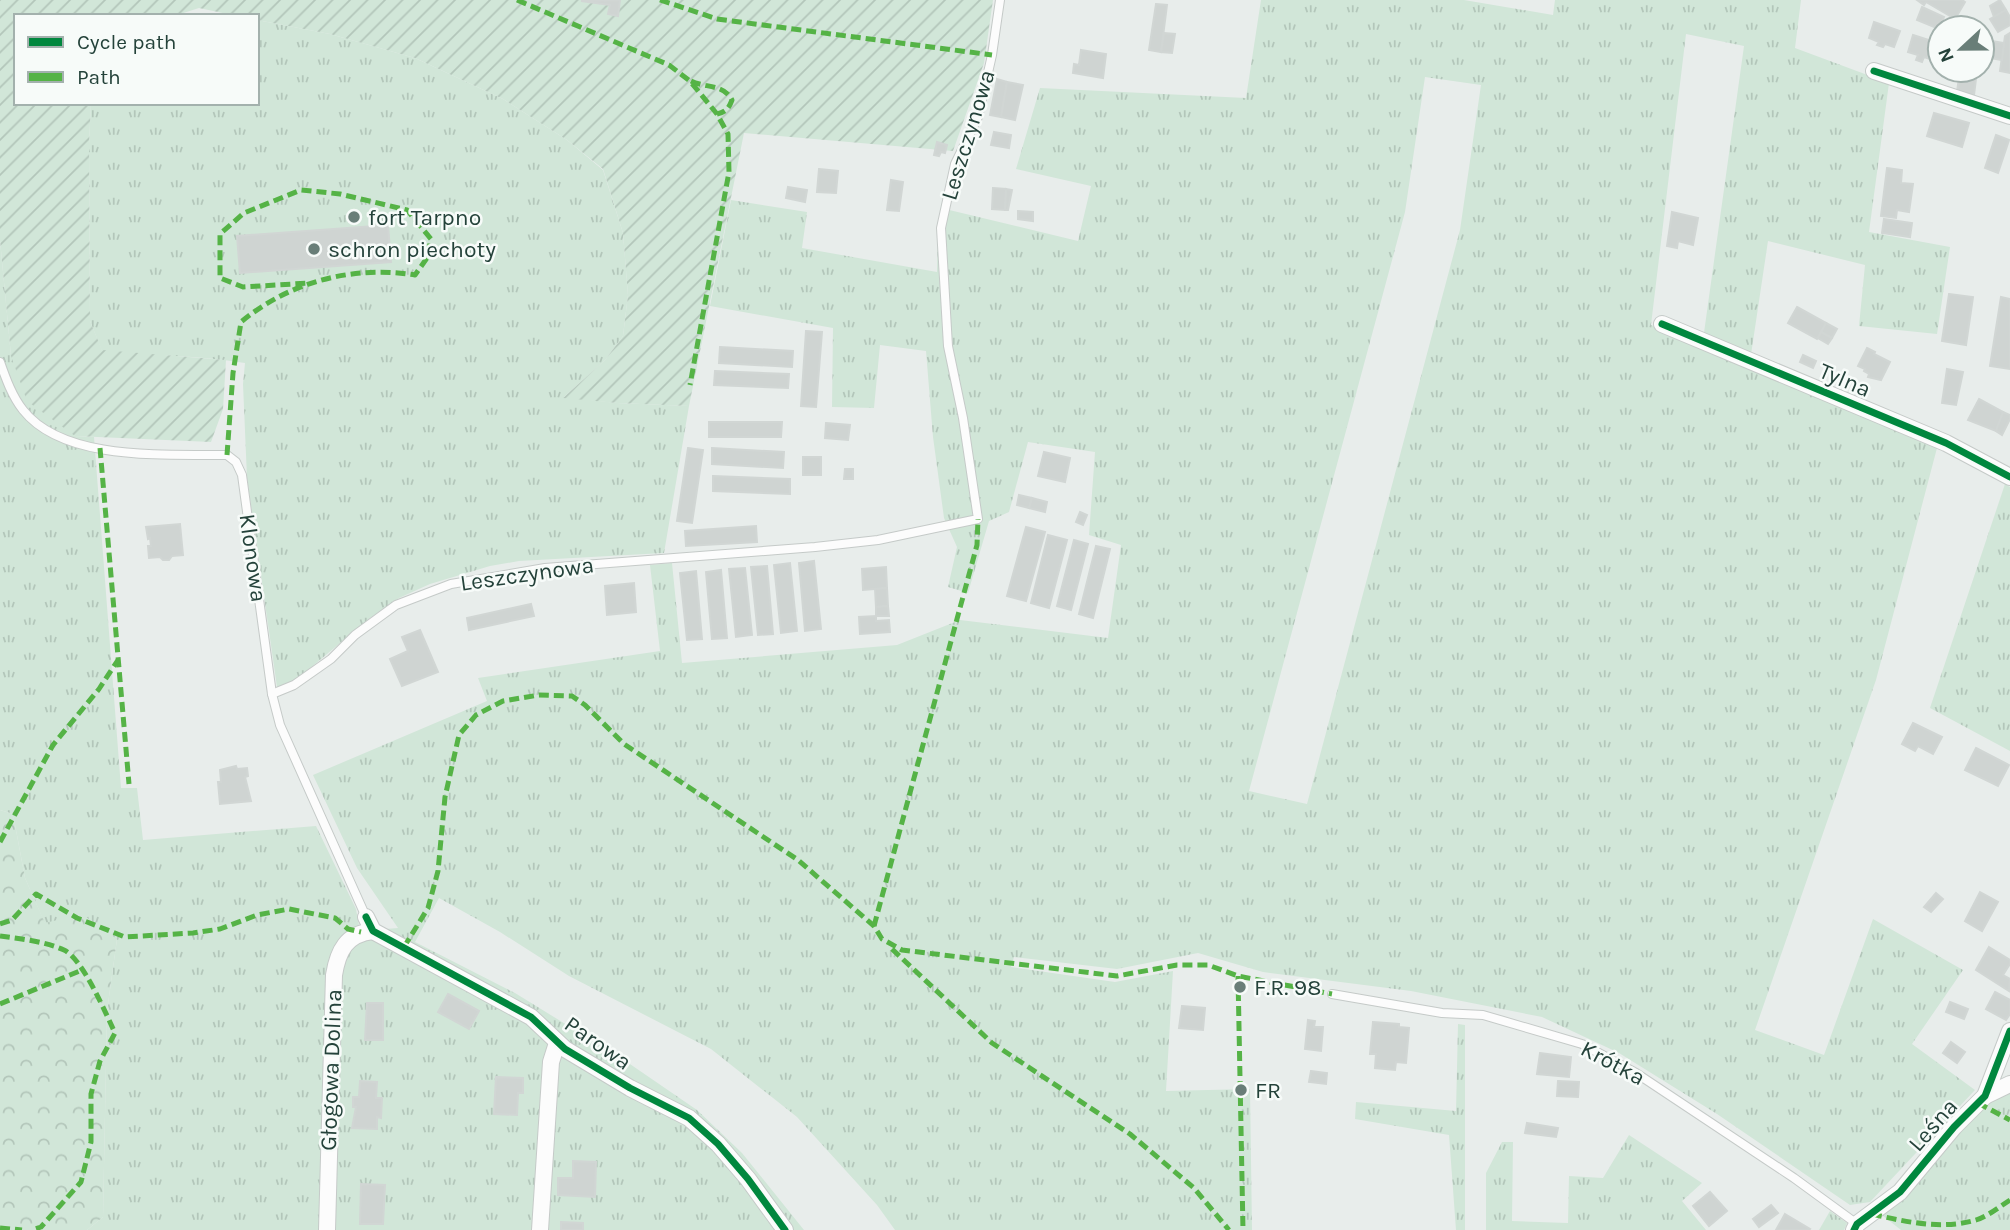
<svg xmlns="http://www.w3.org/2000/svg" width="2010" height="1230" viewBox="0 0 2010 1230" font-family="Karla,sans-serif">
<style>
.grass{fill:url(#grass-tufts);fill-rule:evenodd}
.forest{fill:url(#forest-crowns)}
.garden{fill:url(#garden-furrows)}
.building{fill:#cfd4d2;stroke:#d1d6d4;stroke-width:2}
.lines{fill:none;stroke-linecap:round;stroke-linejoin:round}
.service-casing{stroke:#c5cac8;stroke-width:10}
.minor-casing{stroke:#c5cac8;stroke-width:18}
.service{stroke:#fcfcfc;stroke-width:8}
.minor{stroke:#fcfcfc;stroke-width:16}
.quiet{stroke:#55b346;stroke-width:5;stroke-dasharray:10 5;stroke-linecap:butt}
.cycleway-casing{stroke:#f7fbf9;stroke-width:11}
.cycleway{stroke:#00873e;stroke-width:7}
.poi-dot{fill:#697e78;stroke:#f7fbf9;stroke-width:2.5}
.labels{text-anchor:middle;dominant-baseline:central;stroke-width:5;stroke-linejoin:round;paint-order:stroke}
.street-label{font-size:23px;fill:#24423a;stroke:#f7fbf9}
.poi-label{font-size:23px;fill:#24423a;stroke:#f7fbf9;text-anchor:start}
</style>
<defs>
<pattern id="grass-tufts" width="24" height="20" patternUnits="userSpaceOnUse" patternTransform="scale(1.75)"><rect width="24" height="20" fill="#d1e6d8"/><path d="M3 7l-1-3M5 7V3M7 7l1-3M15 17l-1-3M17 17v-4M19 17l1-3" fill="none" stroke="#b3c6ba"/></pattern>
<pattern id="forest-crowns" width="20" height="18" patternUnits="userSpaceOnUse" patternTransform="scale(1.75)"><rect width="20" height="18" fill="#d1e6d8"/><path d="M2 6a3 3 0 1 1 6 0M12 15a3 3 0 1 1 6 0" fill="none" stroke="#b3c6ba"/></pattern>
<pattern id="garden-furrows" width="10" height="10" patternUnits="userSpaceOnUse" patternTransform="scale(1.75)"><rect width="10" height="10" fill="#d1e6d8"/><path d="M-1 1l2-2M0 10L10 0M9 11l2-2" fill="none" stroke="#b3c6ba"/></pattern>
</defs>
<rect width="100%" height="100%" fill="#e8edeb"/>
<g class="grass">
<path d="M1261 0H1464L1553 15 1555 0H1801L1795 48 1889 83 1869 232 1950 247 1937 334 1859 326 1865 265 1768 241 1749 368 1937 448 1876 680 1755 1030 1824 1055 1873 919 1963 970 1912 1044 1975 1090 1870 1202 1850 1205 1717 1114 1619 1053 1542 1017 1411 991 1263 972 1198 953 1117 969 1014 957 1011 967 1115 982 1173 971 1166 1091 1250 1089 1252 1230H895L877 1205 797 1117 711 1049 569 976 500 932 439 898 415 942 515 993 627 1062 697 1110 742 1153 804 1230H87L103 1217 107 1011 117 939 45 924 25 878 13 814 0 810V240L11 356 75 436 94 437 121 788H137L143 840 316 826 356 909 360 931 398 928 357 868 313 775 487 701 478 678 660 651 650 565 672 563 682 663 897 645 960 620 1108 638 1121 545 1089 535 1095 452 1028 442 1009 512 989 521 968 593 948 587 957 547 944 518 933 437 926 351 880 345 874 408 832 407 833 328 710 306 731 200 807 212 802 248 937 272 938 225 941 208 1078 241 1091 186 1016 169 1040 88 1246 98ZM1686 34 1744 46 1702 347 1651 325ZM1425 77 1481 85 1460 230 1307 804 1249 791 1405 212Z"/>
<path d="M257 20 330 34 415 58 503 99 567 140 603 170 623 233 628 295 623 336 605 360 564 397 617 403 689 406 664 553 519 561 490 566 430 584 399 598 370 618 296 680 277 687 247 478 243 384 245 363C198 355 150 356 102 351L90 321 89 144 91 103H257Z"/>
<path d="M2005 484 2010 487V751L1930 708Z"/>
<path d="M1458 1024 1465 1025V1230H1456L1449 1135 1355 1119 1356 1102 1456 1111Z"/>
<path d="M2010 1091V1230H1901L1882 1215 1989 1100Z"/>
<path d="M1629 1135 1702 1183 1682 1201 1706 1230H1486V1173L1502 1142H1513L1512 1221 1568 1223 1569 1176 1603 1178Z"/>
<path d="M1830 1211 1847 1223 1844 1230H1819Z"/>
</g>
<path class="forest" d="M0 810 13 814 25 878 45 923 82 914 117 939 107 1011 103 1217 87 1230H0Z"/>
<path class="garden" d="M0 0H993L984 63 953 151 744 133 689 406 617 403 563 398 605 360 623 336 628 295 623 233 603 169 567 140 503 99 415 58 330 34 257 20V16H237L199 8 174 16H16V103H91L89 144 90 321 102 350 226 360 223 409 211 442 75 436 27 401 11 356 0 240Z"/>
<g class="building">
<path d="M620 0 618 16 608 14 610 5 581 1Z"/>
<path d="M1917 0H1962L1965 2 1955 19 1926 2 1924 5Z"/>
<path d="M2000 0 2006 10 1994 17 1990 6Z"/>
<path d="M1156 4 1167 5 1161 52 1149 50Z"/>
<path d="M1922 7 1944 17 1939 29 1917 20Z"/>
<path d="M2006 10 2010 17V25L1998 32 1990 19Z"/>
<path d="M1874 22 1900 31 1894 47 1885 44 1883 47 1877 45 1879 42 1869 38Z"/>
<path d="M1982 32 1987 33 1982 71 1971 70H1982Z"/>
<path d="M1164 33 1175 34 1172 53 1161 52Z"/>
<path d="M2010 33V73L2000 71 2005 36Z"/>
<path d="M1913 35 1938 43 1933 60 1924 57 1922 62 1916 60 1918 55 1908 52Z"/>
<path d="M1986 40 2004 43 2002 60 1984 57Z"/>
<path d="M1081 50 1106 54 1103 78 1073 73 1074 64 1079 65Z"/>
<path d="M1960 70 1977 71 1974 95 1957 92Z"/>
<path d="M997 79 1007 82 1001 117 990 115Z"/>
<path d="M1007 82 1023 85 1015 120 1001 117Z"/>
<path d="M1934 113 1969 123 1962 147 1927 136Z"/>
<path d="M994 132 1011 135 1009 148 991 145Z"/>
<path d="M1996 135 2009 140 1998 173 1985 168Z"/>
<path d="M937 142 947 145 945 153 941 152 939 156 934 155Z"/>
<path d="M1887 168 1902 170 1901 183 1913 184 1909 212 1897 210 1896 218 1881 216Z"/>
<path d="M819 169 838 171 836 193 817 192Z"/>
<path d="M891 180 903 182 899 211 887 210Z"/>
<path d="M788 187 807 190 805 202 786 198Z"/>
<path d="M993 188 1006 189 1005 210 992 209Z"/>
<path d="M1006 189 1012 190 1008 210H1005Z"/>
<path d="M1018 211 1033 212V221L1018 219Z"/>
<path d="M1672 212 1698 218 1693 245 1678 241 1677 248 1667 246Z"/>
<path d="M1884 219 1912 223 1910 237 1882 233Z"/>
<path d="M388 225 391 262 240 273 237 236Z"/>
<path d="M1949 294 1973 297 1966 345 1942 341Z"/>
<path d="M2001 297 2010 299V369L1990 366Z"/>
<path d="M1797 307 1826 323 1817 339 1788 323Z"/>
<path d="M1826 323 1837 329 1832 338 1821 332Z"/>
<path d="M806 331 822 332 816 407 801 406Z"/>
<path d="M1821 332 1832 338 1828 344 1818 338Z"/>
<path d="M720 347 793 351 792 367 719 363Z"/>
<path d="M1867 348 1875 352 1874 354 1890 362 1881 380 1868 377 1869 374 1864 371 1865 369 1858 366Z"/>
<path d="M1803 355 1816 361 1813 368 1800 362Z"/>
<path d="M1947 369 1963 372 1956 405 1942 403Z"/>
<path d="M715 371 789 374 788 388 714 385Z"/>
<path d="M1979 399 2003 412 1996 431 1968 420Z"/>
<path d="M2003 412 2010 415V419L2002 435 1996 431Z"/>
<path d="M709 422H782L781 437H709Z"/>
<path d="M826 423 850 425 848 440 825 438Z"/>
<path d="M688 448 703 450 692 523 677 521Z"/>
<path d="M712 448 784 452 783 468 712 464Z"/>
<path d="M1044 452 1070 458 1065 482 1038 476Z"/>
<rect x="803" y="457" width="18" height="18"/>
<path d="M845 469H853V479H844Z"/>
<path d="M713 476 790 479V494L713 491Z"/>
<path d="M1019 495 1032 498 1029 508 1017 505Z"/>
<path d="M1032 498 1047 502 1045 512 1029 508Z"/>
<path d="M1080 512 1087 515 1083 525 1076 522Z"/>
<path d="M180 524 183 555 172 556 169 560H163L160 557 149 558 148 546H151L150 538 148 539 146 527Z"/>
<path d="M756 526 757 542 686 546 685 531Z"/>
<path d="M1026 527 1045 532 1026 601 1007 596Z"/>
<path d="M1048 535 1067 540 1049 608 1031 603Z"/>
<path d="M1074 540 1088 544 1071 610 1057 606Z"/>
<path d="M1096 546 1110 549 1093 618 1079 614Z"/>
<path d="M814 561 821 629 805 631 799 563Z"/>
<path d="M790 563 797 631 781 633 774 565Z"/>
<path d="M767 566 773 634 758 635 751 567Z"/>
<path d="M886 567 887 588 863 590 862 569Z"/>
<path d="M745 568 752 635 736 637 729 569Z"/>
<path d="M721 570 727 638 712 639 706 572Z"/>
<path d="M696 571 702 639 687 640 680 573Z"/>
<path d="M634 583 636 612 607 615 605 586Z"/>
<path d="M887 588 888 606 876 607 875 589Z"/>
<path d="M531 604 534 616 469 630 467 618Z"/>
<path d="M888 606 889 616H876V607Z"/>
<path d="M876 616V621L889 620 890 632 860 634 859 617Z"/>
<path d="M420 630 438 672 402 686 390 659 408 651 402 637Z"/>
<path d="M1913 723 1942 737 1933 754 1918 746 1915 751 1902 744Z"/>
<path d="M1976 748 2009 765 1998 786 1965 770Z"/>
<path d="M236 766 237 769 247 768 248 776 245 777 251 801 220 804 218 782H221L220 770Z"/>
<path d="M1980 892 1998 902 1982 931 1965 921Z"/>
<path d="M1936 893 1943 899 1931 912 1924 907Z"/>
<path d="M1989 947 2010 960V964L2003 975 2010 979 2009 991 1976 970Z"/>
<path d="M1995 992 2010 1000V1014L2006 1020 1986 1009Z"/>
<path d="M448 994 479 1011 469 1029 438 1012Z"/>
<path d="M1950 1002 1968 1009 1964 1019 1946 1012Z"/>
<path d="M367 1003H383V1040H365Z"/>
<path d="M1182 1006 1205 1008 1203 1030 1179 1028Z"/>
<path d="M1308 1020 1315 1021 1314 1027H1323L1321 1051 1305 1049Z"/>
<path d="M1373 1022 1399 1024V1027L1409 1028 1406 1063 1396 1062 1395 1070 1375 1068 1376 1054H1370Z"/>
<path d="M1951 1042 1965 1052 1957 1063 1943 1053Z"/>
<path d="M1540 1053 1571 1057 1569 1077 1537 1074Z"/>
<path d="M1311 1071 1327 1073 1326 1084 1309 1082Z"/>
<path d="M496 1077 523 1078V1093H518L517 1115 494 1114Z"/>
<path d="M360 1081 377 1082 376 1098H382L381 1118 377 1117V1129L352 1128 356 1107H353V1097H359Z"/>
<path d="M1558 1081 1579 1082 1578 1097 1557 1096Z"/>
<path d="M1527 1123 1558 1128 1556 1137 1525 1133Z"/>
<path d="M573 1161 596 1162 595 1197 558 1195V1178H573Z"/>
<path d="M361 1184 385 1185 383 1224H360Z"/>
<path d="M1710 1192 1727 1211 1709 1226 1693 1206Z"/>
<path d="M1771 1205 1778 1213 1759 1227 1753 1219Z"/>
<path d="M1785 1214 1810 1229 1809 1230H1776Z"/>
<path d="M561 1222 583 1223V1230H561Z"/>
</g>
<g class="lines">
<g class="service-casing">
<g id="service">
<path d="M0 362C6 379 12 396 23 410 64 462 167 454 227 455L236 462 242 475 272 694 280 725 366 917"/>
<path d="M272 694 294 685 331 659 355 635 396 605 451 584 545 568 815 547 878 540 978 519 963 418 948 346 941 228 955 164 978 117 992 55 1000 0"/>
<path d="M1332 994 1442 1013 1483 1015 1582 1044 1636 1073 1794 1178 1857 1224"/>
</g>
</g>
<g class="minor-casing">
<g id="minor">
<path d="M1874 71 2010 116"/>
<path d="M1662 324 1946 443 2010 477"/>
<path d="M366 917 373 931 531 1017 565 1049 630 1088 689 1118 718 1144 748 1179 785 1230"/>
<path d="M1985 1096 2010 1084"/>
<path d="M327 1230 334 975C338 951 346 934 373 931"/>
<path d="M540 1230 551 1062 557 1043"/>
<path d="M1854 1230 1857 1224 1900 1192 1954 1127 1985 1096 2010 1031"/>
</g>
</g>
<use href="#service" class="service"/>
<use href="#minor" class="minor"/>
<g class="quiet">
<path d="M517 0 669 65 690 81 717 114 728 134 729 172 690 385"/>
<path d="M660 0 717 19 992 55"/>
<path d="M691 81C705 88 724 84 732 100 729 108 726 112 717 114"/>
<path d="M100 448 129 784"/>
<path d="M227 455 233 373 241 322C289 282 353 265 415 275L427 258 431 239 407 210 340 194 301 190 244 213 220 234V278L243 287 309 283"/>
<path d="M0 842 53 745 99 689 118 660"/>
<path d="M0 924 12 920 36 894 77 918 125 937 193 933 220 929 257 915 289 909 335 918 348 929 361 932"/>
<path d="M874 926 977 545 978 519"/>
<path d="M0 936C21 939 44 941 64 950 83 959 106 1014 115 1033L100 1061 91 1094V1142L81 1182 41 1227 32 1230"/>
<path d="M404 947 428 908 438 871 445 797 459 735 476 715 503 701 539 695 572 696 585 705 624 744 798 860 874 926 882 939 902 950 1117 976 1177 965H1208L1238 976 1332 994"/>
<path d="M892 949 992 1043 1130 1134 1194 1188 1229 1230"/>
<path d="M1238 976 1243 1230"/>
<path d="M0 1004 82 970"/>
<path d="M1978 1103 2010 1120"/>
<path d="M1872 1214C1906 1222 1942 1230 1976 1220 1988 1216 1999 1207 2010 1200"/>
<path d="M0 1228 22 1230"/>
</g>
<g class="cycleway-casing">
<g id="cycleway">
<path d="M1874 71 2010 116"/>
<path d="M1662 324 1946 443 2010 477"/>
<path d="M366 917 373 931 531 1017 565 1049 630 1088 689 1118 718 1144 748 1179 785 1230"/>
<path d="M1854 1230 1857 1224 1900 1192 1954 1127 1985 1096 2010 1031"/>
</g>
</g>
<use href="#cycleway" class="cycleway"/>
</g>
<g class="poi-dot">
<circle cx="354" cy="217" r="7"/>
<circle cx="314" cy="249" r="7"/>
<circle cx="1240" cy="987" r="7"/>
<circle cx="1241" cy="1090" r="7"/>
</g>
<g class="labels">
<g class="street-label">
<text transform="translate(968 135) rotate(-73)">Leszczynowa</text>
<text transform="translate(1845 380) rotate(23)">Tylna</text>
<text transform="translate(253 558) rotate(82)">Klonowa</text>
<text transform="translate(527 574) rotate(-8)">Leszczynowa</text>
<text transform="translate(598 1043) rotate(35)">Parowa</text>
<text transform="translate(1613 1063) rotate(28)">Krótka</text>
<text transform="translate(331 1070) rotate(-88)">Głogowa Dolina</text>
<text transform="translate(1933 1125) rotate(-49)">Leśna</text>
</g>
<g class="poi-label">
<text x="368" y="217">fort Tarpno</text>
<text x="328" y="249">schron piechoty</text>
<text x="1254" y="987">F.R. 98</text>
<text x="1255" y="1090">FR</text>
</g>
</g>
<rect x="14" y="14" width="245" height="91" fill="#f7fbf9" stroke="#a3b1ad" stroke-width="2"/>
<rect x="28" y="37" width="35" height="10" fill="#00873e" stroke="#a3b1ad" stroke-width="2"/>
<text x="77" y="49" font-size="21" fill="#24423a">Cycle path</text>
<rect x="28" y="72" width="35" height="10" fill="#55b346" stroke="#a3b1ad" stroke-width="2"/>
<text x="77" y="84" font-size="21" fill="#24423a">Path</text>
<g transform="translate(1961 49) rotate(248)"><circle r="33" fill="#f7fbf9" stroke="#a3b1ad" stroke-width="2"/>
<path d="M0-5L12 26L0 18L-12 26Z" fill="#697e78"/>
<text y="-10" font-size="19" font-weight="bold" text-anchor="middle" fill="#24423a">N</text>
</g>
</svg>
